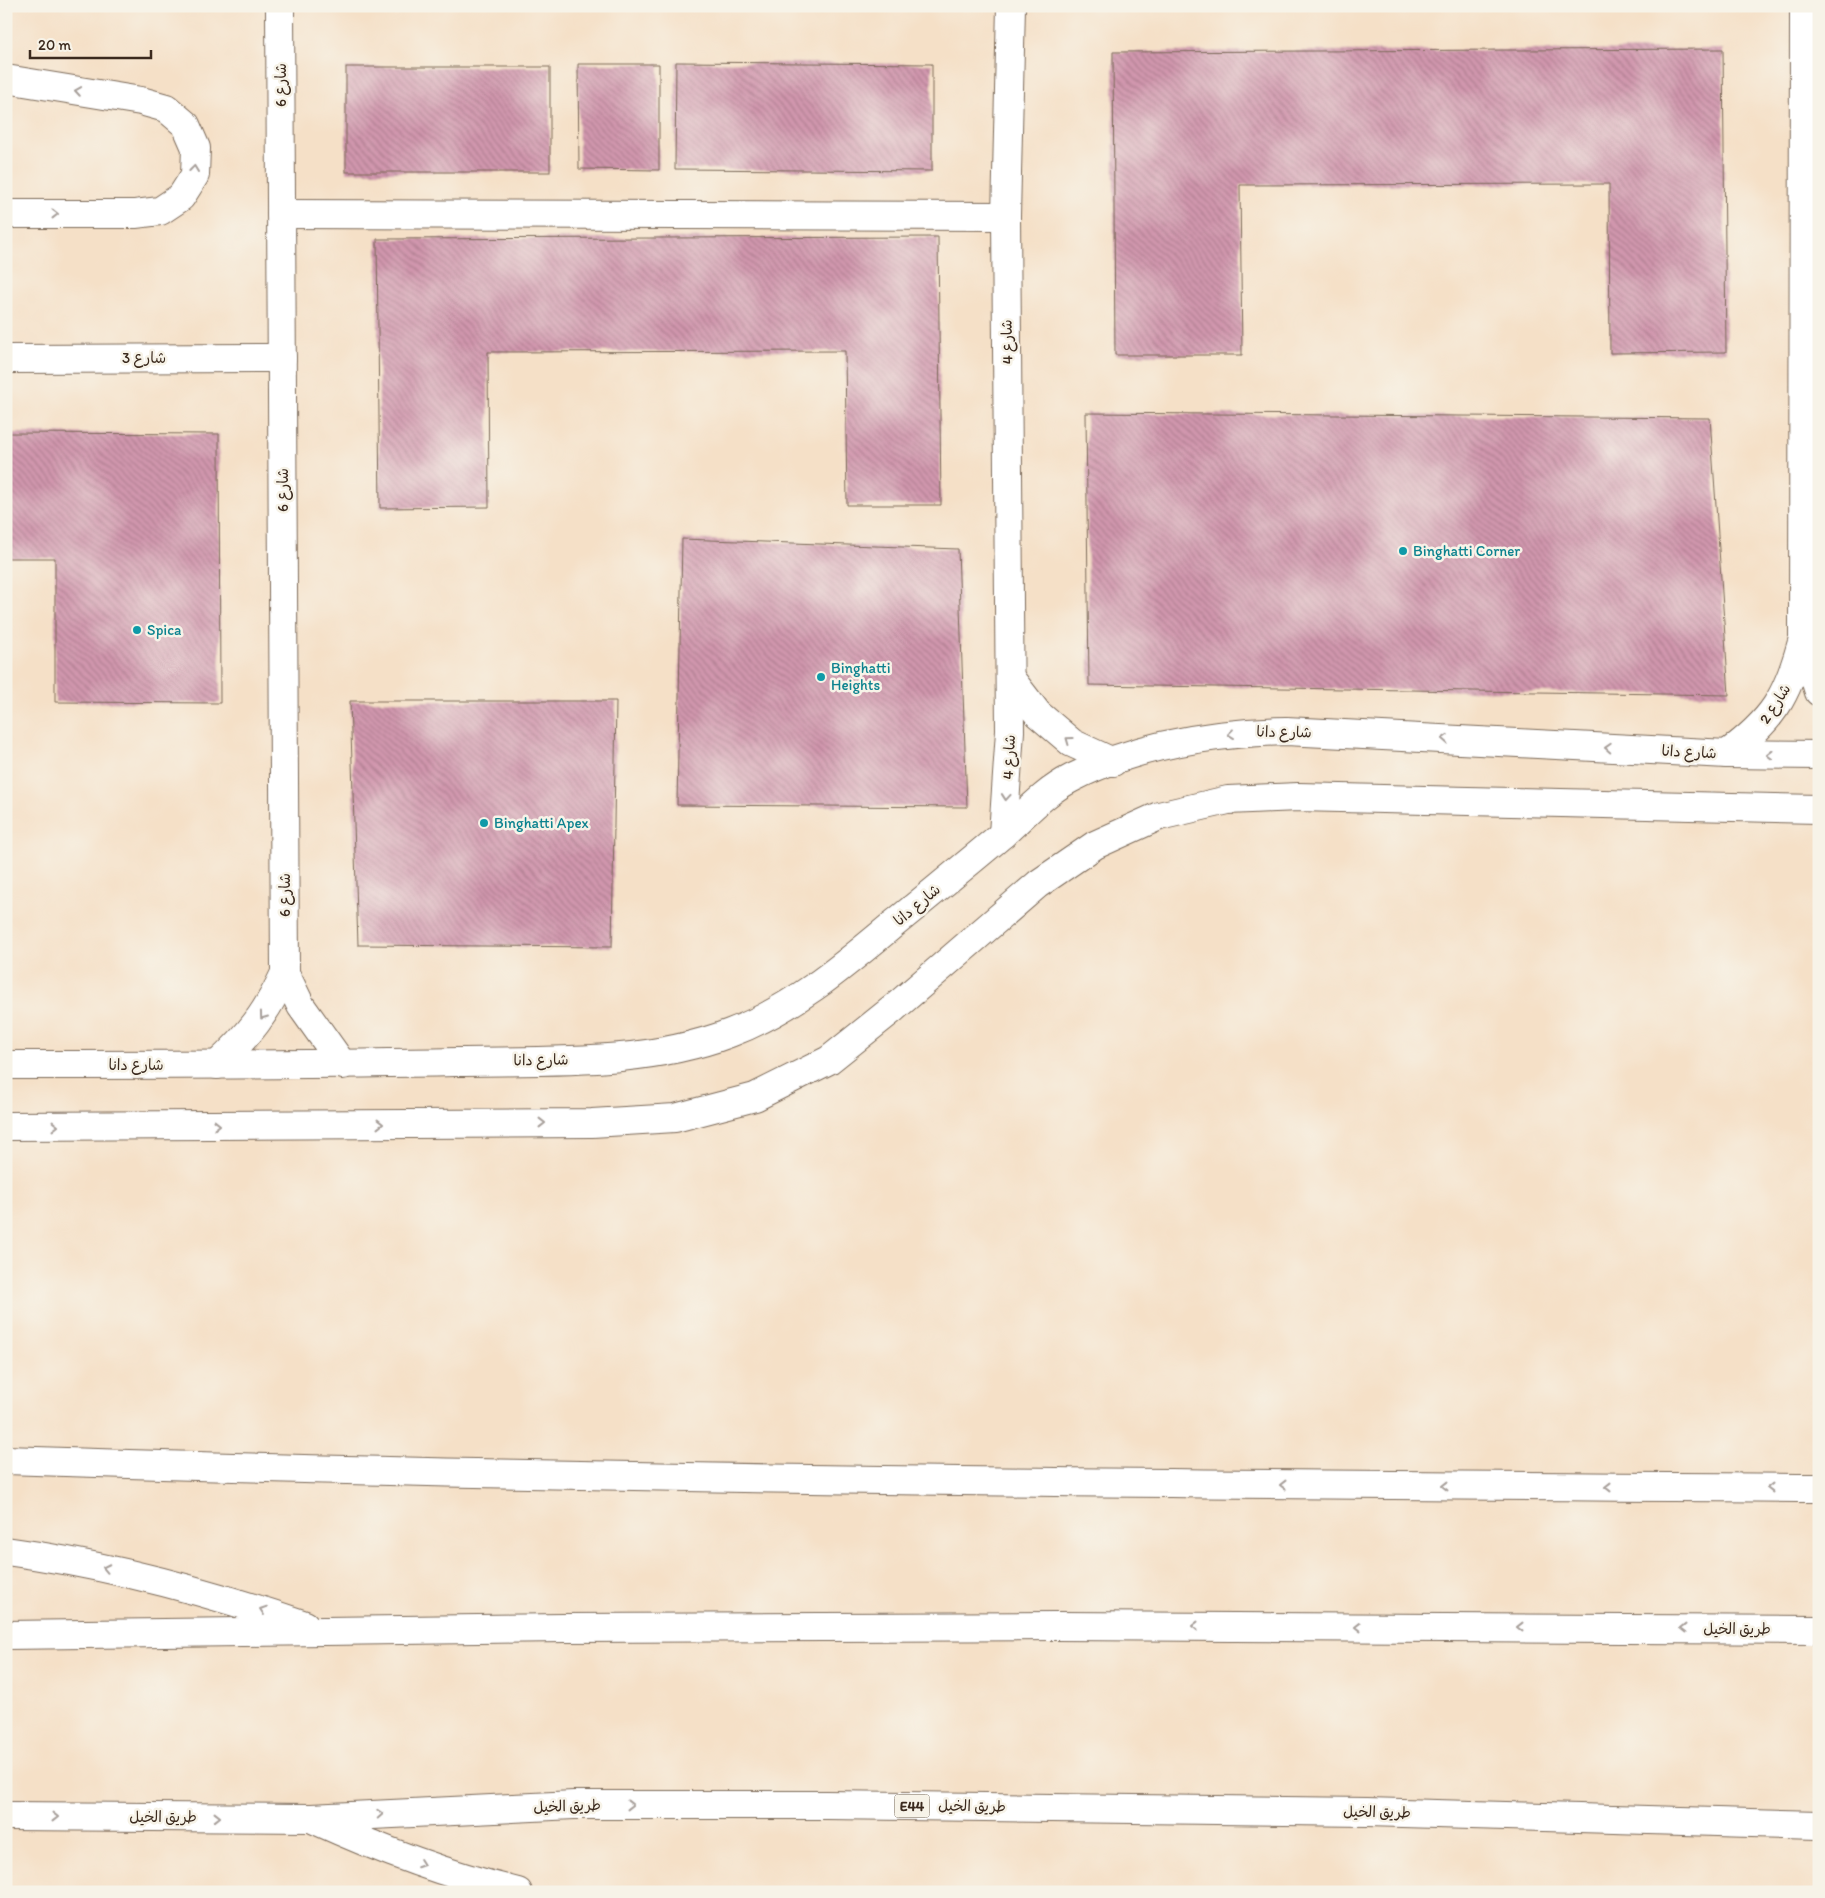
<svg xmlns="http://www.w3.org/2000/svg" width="1825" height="1898" viewBox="0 0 1825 1898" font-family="Itim,'Playpen Sans Arabic',sans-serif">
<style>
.building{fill:url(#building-back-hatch)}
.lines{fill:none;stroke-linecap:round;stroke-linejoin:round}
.minor-casing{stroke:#7c6a59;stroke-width:30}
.highway-casing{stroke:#7c6a59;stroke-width:30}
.minor{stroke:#fff;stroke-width:28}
.highway{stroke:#fff;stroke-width:28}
.oneway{stroke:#a79f9a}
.culture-dot{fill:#0f9aa8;stroke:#f7f3e8;stroke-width:2}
.labels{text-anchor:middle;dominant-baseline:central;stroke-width:5;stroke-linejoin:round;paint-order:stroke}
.shield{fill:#f7f3e8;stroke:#73665b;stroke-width:1}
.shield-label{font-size:14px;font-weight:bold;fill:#3b2a1e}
.street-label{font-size:15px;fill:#3b2a1e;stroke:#f7f3e8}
.culture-label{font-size:15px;fill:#0d838f;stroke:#f7f3e8;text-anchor:start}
</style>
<defs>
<pattern id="building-back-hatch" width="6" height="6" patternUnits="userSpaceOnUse" patternTransform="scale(1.25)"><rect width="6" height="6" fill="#d197ae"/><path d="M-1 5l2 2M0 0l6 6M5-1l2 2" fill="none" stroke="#ab7b8d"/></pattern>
</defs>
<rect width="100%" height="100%" fill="#f7f3e8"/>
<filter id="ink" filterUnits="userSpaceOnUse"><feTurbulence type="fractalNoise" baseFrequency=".02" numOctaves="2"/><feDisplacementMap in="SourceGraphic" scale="10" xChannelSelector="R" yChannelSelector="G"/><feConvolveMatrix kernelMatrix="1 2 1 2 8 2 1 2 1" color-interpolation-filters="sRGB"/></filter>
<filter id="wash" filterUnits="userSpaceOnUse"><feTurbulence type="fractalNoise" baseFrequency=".0096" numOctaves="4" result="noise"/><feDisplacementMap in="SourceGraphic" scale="20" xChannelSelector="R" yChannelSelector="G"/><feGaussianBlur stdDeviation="1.12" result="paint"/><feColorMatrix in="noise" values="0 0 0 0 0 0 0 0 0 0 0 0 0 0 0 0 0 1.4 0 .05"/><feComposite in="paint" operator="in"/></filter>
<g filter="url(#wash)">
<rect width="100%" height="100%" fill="#f5e0c7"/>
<g id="blocks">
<g class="building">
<path d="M1723 49 1726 352 1610 353 1609 184 1240 185 1242 355H1115L1113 52Z"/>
<path d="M676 62 932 64V171L675 169Z"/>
<path d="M578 64H659V170L579 169Z"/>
<rect x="346" y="67" width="204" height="105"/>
<path d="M938 237 941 505H847L845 351 488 352 489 507 380 508 377 239Z"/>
<path d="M1086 413 1710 418 1729 695 1089 685Z"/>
<path d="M6 433 219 434 220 703 55 702V558H6Z"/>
<path d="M682 539 958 549 967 807 677 805Z"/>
<path d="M350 701H616L612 947 358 945Z"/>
</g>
</g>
</g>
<g filter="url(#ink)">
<use href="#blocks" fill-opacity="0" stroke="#7c6a59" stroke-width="1"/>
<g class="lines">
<g class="minor-casing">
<g id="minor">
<path d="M1804 6 1803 640 1819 692"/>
<path d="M6 79 141 101 166 108 186 125 196 148 195 175 181 197 160 211 135 214H6"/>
<path d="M281 214 1006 216"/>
<path d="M6 359 282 358"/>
<path d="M1011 679 1038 714 1072 743 1113 762"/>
<path d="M1727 754C1773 720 1787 697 1802 642"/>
<path d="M1003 834 1010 731 1006 216 1011 6"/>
<path d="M285 973 301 1006 343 1065"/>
<path d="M6 1065C156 1065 306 1065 456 1062 546 1060 644 1066 730 1033 791 1010 841 968 890 927 926 898 962 868 997 839 1022 818 1042 793 1072 778 1138 744 1213 733 1286 731L1727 754 1819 755"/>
<path d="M217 1065C250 1034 266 1014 285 973L280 6"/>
<path d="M6 1126 592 1123 675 1118 755 1097 829 1060 894 1008 1038 884 1095 845 1159 816 1228 800 1298 797 1819 809"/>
</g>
</g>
<g class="highway-casing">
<g id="highway">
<path d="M6 1460C610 1481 1215 1484 1819 1488"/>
<path d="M6 1551C109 1565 207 1591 305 1625"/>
<path d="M6 1635 564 1628 1057 1626 1819 1630"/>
<path d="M6 1816 311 1818 574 1805H826L1367 1812 1819 1825"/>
<path d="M315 1820C381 1850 447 1875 518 1892"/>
</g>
</g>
<use href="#minor" class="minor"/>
<use href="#highway" class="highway"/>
</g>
<defs><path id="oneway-chevron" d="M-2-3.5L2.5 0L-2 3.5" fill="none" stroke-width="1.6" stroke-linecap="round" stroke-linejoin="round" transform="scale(1.25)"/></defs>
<g class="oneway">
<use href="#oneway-chevron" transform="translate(78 91) rotate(-171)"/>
<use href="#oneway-chevron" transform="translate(194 169) rotate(-83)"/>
<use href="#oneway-chevron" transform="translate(55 214)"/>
<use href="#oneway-chevron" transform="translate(1231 734) rotate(173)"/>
<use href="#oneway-chevron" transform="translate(1445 739) rotate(-177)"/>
<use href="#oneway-chevron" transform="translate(1069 740) rotate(-144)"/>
<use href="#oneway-chevron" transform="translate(1608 748) rotate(-177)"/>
<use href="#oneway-chevron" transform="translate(1770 755) rotate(-180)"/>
<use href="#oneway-chevron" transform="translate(1006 797) rotate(95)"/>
<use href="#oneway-chevron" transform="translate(263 1016) rotate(126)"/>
<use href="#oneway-chevron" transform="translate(542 1123)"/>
<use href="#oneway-chevron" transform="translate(380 1124)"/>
<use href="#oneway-chevron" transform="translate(217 1125)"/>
<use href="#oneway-chevron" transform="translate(55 1126)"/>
<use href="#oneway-chevron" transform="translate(1283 1485) rotate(-180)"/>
<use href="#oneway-chevron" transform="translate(1445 1486) rotate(-180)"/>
<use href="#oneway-chevron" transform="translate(1608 1487) rotate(-180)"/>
<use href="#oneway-chevron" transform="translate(1770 1488) rotate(-180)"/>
<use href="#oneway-chevron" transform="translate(106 1568) rotate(-168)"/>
<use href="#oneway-chevron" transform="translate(263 1610) rotate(-161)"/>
<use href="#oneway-chevron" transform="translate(1195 1626) rotate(-180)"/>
<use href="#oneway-chevron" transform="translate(1358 1627) rotate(-180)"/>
<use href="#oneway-chevron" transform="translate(1520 1627) rotate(-180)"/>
<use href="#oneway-chevron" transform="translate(1683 1629) rotate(-180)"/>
<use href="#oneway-chevron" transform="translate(630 1805)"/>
<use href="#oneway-chevron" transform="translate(380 1814) rotate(-3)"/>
<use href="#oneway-chevron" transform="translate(55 1817)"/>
<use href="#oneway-chevron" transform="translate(217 1817)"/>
<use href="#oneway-chevron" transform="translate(421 1864) rotate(20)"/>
</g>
</g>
<g class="culture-dot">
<circle cx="1403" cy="551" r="5"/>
<circle cx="137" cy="630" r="5"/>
<circle cx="821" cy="677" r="5"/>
<circle cx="484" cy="823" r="5"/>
</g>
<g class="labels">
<rect class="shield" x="894.5" y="1794.5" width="35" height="23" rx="4"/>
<g class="shield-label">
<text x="912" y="1806">E44</text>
</g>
<g class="street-label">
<text transform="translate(281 85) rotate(-90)">شارع 6</text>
<text transform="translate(1007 342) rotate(-91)">شارع 4</text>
<text x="144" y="358">شارع 3</text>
<text transform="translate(283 490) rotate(-90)">شارع 6</text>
<text transform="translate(1775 704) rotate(-57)">شارع 2</text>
<text transform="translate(1284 732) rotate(1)">شارع دانا</text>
<text transform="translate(1689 752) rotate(3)">شارع دانا</text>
<text transform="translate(1009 757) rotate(-87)">شارع 4</text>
<text transform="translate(285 895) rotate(-90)">شارع 6</text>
<text transform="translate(917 905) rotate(-40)">شارع دانا</text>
<text transform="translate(541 1060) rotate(-1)">شارع دانا</text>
<text x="136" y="1065">شارع دانا</text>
<text x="1737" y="1629">طريق الخيل</text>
<text transform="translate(567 1806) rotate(-2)">طريق الخيل</text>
<text transform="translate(972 1806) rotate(1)">طريق الخيل</text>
<text transform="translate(1377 1812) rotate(1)">طريق الخيل</text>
<text x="163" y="1817">طريق الخيل</text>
</g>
<g class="culture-label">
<text x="1413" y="551">Binghatti Corner</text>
<text x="147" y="630">Spica</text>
<text x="831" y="668">Binghatti<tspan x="831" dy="17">Heights</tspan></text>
<text x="494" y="823">Binghatti Apex</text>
</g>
</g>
<rect width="1825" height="1898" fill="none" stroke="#f7f3e8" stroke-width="25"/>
<path d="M30 50v8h121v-8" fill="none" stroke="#3b2a1e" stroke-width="2.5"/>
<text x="38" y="50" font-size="15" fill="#3b2a1e" stroke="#f7f3e8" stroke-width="4" paint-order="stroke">20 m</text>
</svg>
